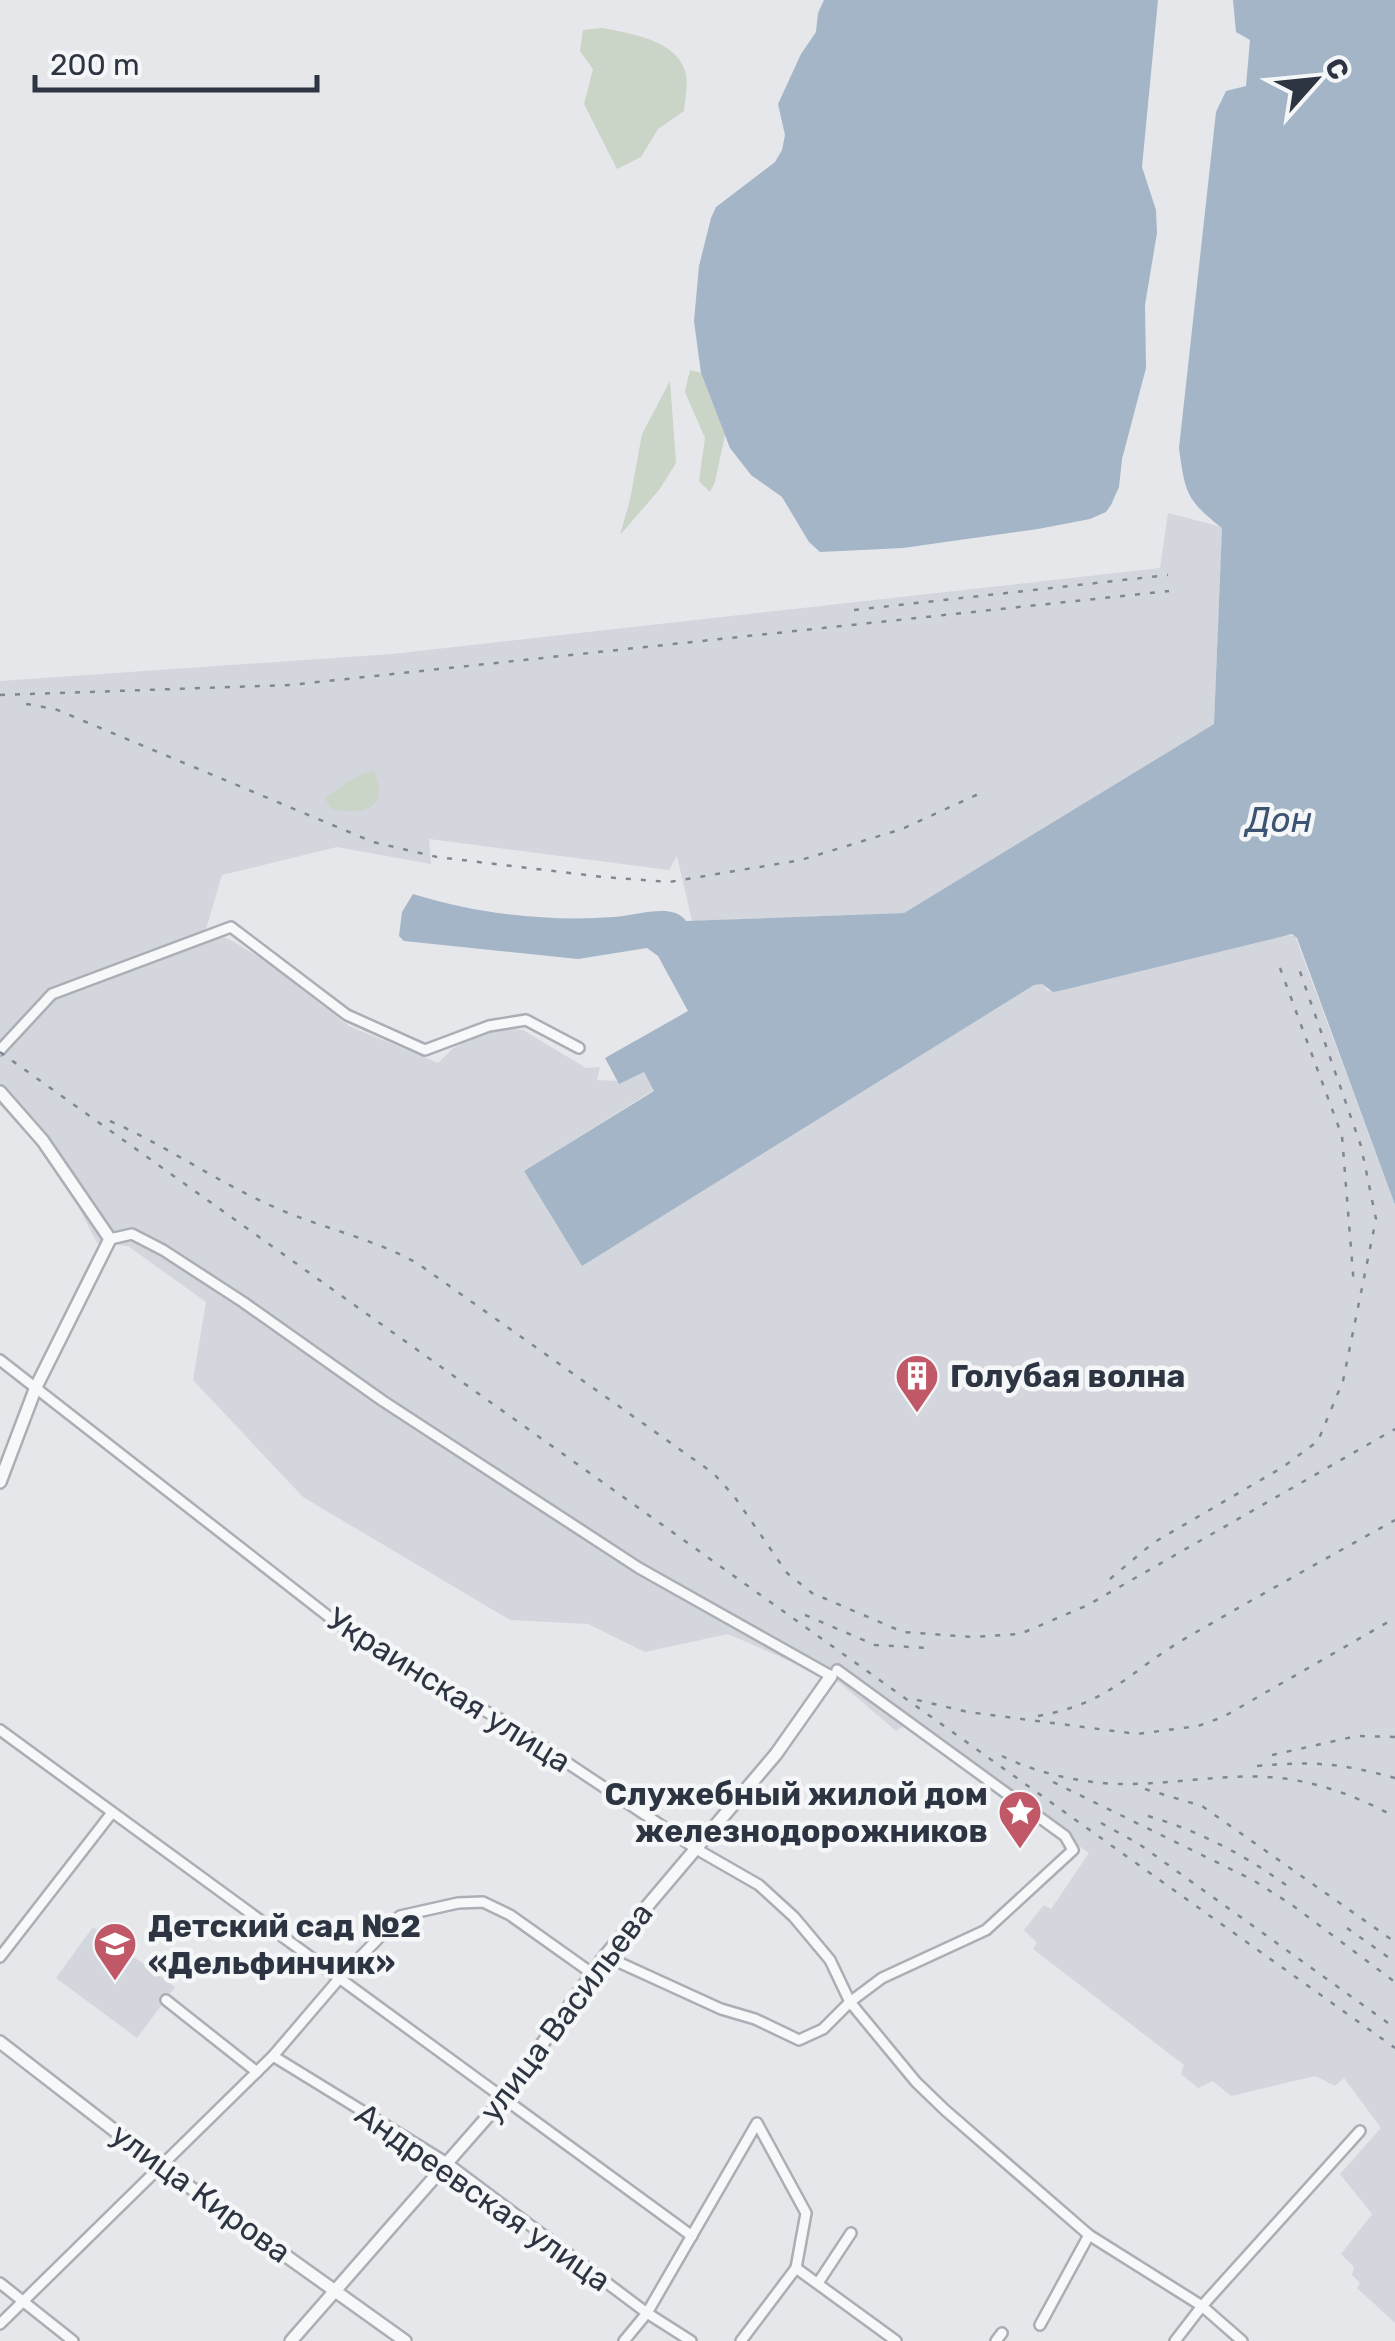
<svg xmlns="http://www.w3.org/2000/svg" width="1395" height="2341" viewBox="0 0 1395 2341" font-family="Rubik,sans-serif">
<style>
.built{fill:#d3d6dc}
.green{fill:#cad4c7}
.water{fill:#a4b5c7}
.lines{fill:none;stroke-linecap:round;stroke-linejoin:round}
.minor-casing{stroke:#aaaeb5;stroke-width:14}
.tertiary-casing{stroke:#aaaeb5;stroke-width:16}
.minor{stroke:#f7f8f9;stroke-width:9}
.tertiary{stroke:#f7f8f9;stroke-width:11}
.rail{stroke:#808793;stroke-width:2.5;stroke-dasharray:5 10;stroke-linecap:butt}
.labels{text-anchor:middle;stroke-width:9;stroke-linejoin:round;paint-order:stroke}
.poi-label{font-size:32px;font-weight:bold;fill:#2e3542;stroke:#f4f6f8;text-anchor:start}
.street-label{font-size:32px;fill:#2e3542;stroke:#f4f6f8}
.water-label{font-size:35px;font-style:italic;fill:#3c5472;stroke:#f4f6f8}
</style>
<rect width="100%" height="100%" fill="#e5e7eb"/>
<g class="built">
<polygon points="1168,513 1222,527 1214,724 904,913 692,921 677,856 669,870 429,839 431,864 337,847 222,875 206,929 233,941 263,960 349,1026 438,1063 453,1048 478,1035 504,1028 523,1030 586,1068 600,1067 597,1080 620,1081 644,1072 654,1090 524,1171 869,1085 1034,985 1042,984 1048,991 1284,935 1295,936 1395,1205 1395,2323 1357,2288 1360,2283 1352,2275 1354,2267 1341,2254 1372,2214 1340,2174 1381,2128 1344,2078 1335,2086 1315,2076 1231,2096 1213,2081 1198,2088 1181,2074 1184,2065 1033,1949 1037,1943 1024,1930 1044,1905 1051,1909 1089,1853 907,1724 896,1731 840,1683 728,1634 645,1652 588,1624 510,1620 303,1497 193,1380 206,1302 128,1246 97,1243 52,1156 0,1105 0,681 392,654 1160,568"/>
<polygon points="93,1927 175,1987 137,2038 56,1978"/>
</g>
<g class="green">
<path d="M 602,28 C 629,33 676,40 685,71 C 689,83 685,99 684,111 L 658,129 L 641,157 L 617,169 L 584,104 L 593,69 L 580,51 L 583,30 Z"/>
<polygon points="690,370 701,373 725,435 715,482 710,492 699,481 705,438 685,392"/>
<polygon points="670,381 676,463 659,490 620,535 630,500 642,434"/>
<path d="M 374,771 C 390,809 363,816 331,809 L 325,798 C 344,787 353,774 374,771 Z"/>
</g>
<g class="water">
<polygon points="824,0 1158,0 1142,167 1156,210 1157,233 1145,305 1146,368 1122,459 1119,487 1111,505 1106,512 1090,519 1038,529 903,548 820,552 809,542 782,497 751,475 730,448 701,373 694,321 699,266 711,218 716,207 775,162 782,150 785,135 778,104 801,54 816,32 818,13"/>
<path d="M 1233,0 L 1395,0 L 1395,1205 L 1297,938 L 1292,934 L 1059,991 L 1053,992 L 1042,984 L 1034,985 L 582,1266 L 524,1171 L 654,1091 L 644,1072 L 619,1084 L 605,1058 L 688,1011 L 658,956 L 647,948 L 578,959 L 404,941 L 399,936 L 402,912 L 413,894 C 478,914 547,922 614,917 C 636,916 673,902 686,921 L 904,913 L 1214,724 L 1222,528 C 1186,500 1185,492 1179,448 L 1216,112 L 1226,91 L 1246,86 L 1250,40 L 1236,32 Z"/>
</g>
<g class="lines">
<defs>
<g id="minor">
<polyline points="0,1050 52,994 231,927 347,1015 425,1050 489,1026 526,1020 579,1048"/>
<polyline points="110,1239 132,1234 163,1250 243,1302 383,1401 639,1568 831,1676"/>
<polyline points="0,1360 360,1641 512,1726 698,1850 759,1885 794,1917 830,1960 850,2002 916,2082 945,2110 1089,2235 1202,2306 1242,2341"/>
<polyline points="0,1730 692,2236"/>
<polyline points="605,1956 721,2009 755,2019 799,2040 823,2029 850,2002 882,1978 986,1930 1073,1850 1065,1836 837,1670"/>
<polyline points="0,1957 111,1814"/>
<polyline points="166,2000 257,2072"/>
<polyline points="273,2056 447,2163 647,2313 691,2341"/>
<polyline points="0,2283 73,2341"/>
<polyline points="818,2283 851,2233"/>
<polyline points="0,2324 273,2056 338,1980 400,1916 458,1903 483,1902 510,1915 593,1974"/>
<polyline points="1040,2325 1089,2235"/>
<polyline points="624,2341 647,2313 757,2123 806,2213 796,2268 896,2341"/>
<polyline points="741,2341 796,2268"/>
<polyline points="996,2341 1002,2333"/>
<polyline points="1175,2341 1202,2306 1360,2131"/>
</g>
<g id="tertiary">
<polyline points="0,1092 43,1141 110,1239 36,1387 0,1482"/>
<polyline points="0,2042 159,2165 405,2341"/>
<polyline points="291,2341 503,2099 605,1956 776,1754 831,1676"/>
</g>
</defs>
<use href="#minor" class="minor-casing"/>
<use href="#tertiary" class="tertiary-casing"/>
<use href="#minor" class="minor"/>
<use href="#tertiary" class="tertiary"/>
<g class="rail">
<polyline points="854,610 1168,575"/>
<polyline points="0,695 290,685 1169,591"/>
<polyline points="26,704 55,709 373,842 437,857 603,877 669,882 801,860 902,829 985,791"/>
<polyline points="1280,968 1342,1136 1354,1286"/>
<polyline points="0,1052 1395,2048"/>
<path d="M 110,1121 C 167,1146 217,1182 274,1207 C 321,1228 372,1238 417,1263 L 713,1473 L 734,1496 L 787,1573 L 812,1593 L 903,1632 L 972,1637 L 1020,1634 L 1088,1605 L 1395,1429"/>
<polyline points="1110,1579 1153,1543 1283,1467 1318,1441 1343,1381 1376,1219 1361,1146 1297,963"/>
<polyline points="805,1615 875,1645 929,1648"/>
<polyline points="917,1700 968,1712 1137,1734 1198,1726 1223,1717 1395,1618"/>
<path d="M 1038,1716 C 1111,1703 1128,1672 1186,1638 C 1255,1598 1325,1559 1395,1520"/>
<polyline points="1272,1755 1357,1736 1395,1737"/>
<path d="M 1002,1756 C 1036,1773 1081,1783 1120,1784 C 1175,1785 1232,1771 1288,1779 C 1326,1785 1361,1798 1395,1817"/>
<path d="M 1257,1766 C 1315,1761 1339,1763 1395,1778"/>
<polyline points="1053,1782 1253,1880 1292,1905 1395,1982"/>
<polyline points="1145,1789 1202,1806 1395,1942"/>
<path d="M 1148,1816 C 1199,1831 1243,1854 1286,1885"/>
<polyline points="1101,1823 1139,1844 1395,2028"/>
<polyline points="1347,1928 1395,1962"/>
</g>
</g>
<defs>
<symbol id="building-pin" viewBox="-11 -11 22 30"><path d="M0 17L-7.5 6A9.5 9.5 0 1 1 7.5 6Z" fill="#c15868" stroke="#f4f6f8"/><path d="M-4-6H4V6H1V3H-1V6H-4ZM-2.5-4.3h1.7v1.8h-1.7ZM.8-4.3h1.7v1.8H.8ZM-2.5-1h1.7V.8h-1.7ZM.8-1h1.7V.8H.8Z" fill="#fff"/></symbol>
<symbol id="sight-pin" viewBox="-11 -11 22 30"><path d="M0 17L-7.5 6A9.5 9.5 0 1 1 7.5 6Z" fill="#c15868" stroke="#f4f6f8"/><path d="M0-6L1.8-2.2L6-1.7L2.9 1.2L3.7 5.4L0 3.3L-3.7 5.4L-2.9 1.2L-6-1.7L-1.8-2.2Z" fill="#fff"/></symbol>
<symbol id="school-pin" viewBox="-11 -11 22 30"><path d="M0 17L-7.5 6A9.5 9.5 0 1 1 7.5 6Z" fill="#c15868" stroke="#f4f6f8"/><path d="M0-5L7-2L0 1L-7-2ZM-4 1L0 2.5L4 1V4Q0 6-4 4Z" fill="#fff"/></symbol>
</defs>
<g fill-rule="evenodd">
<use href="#building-pin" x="892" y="1351" width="50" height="68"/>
<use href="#sight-pin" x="995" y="1787" width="50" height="68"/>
<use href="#school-pin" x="90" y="1919" width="50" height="68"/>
</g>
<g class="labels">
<g class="poi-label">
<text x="950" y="1387">Голубая волна</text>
<text x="988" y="1805" text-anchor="end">Служебный жилой дом<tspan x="988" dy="37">железнодорожников</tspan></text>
<text x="148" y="1937">Детский сад №2<tspan x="148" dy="37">«Дельфинчик»</tspan></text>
</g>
<g class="street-label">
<text transform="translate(449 1690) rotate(32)" y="11">Украинская улица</text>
<text transform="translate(566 2012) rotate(-53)" y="11">улица Васильева</text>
<text transform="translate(201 2193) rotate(36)" y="11">улица Кирова</text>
<text transform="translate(483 2197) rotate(35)" y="11">Андреевская улица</text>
</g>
<g class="water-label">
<text x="1279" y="832">Дон</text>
</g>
</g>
<g transform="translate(1315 80) rotate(63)" stroke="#f4f6f8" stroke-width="8" paint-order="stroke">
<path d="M0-8L18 38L0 25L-18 38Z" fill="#2e3542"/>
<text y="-15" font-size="28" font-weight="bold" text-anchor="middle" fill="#2e3542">С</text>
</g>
<path d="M35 75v15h282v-15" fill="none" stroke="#2e3542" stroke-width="5"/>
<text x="50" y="75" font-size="30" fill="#2e3542" stroke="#f4f6f8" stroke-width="8" paint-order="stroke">200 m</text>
</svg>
